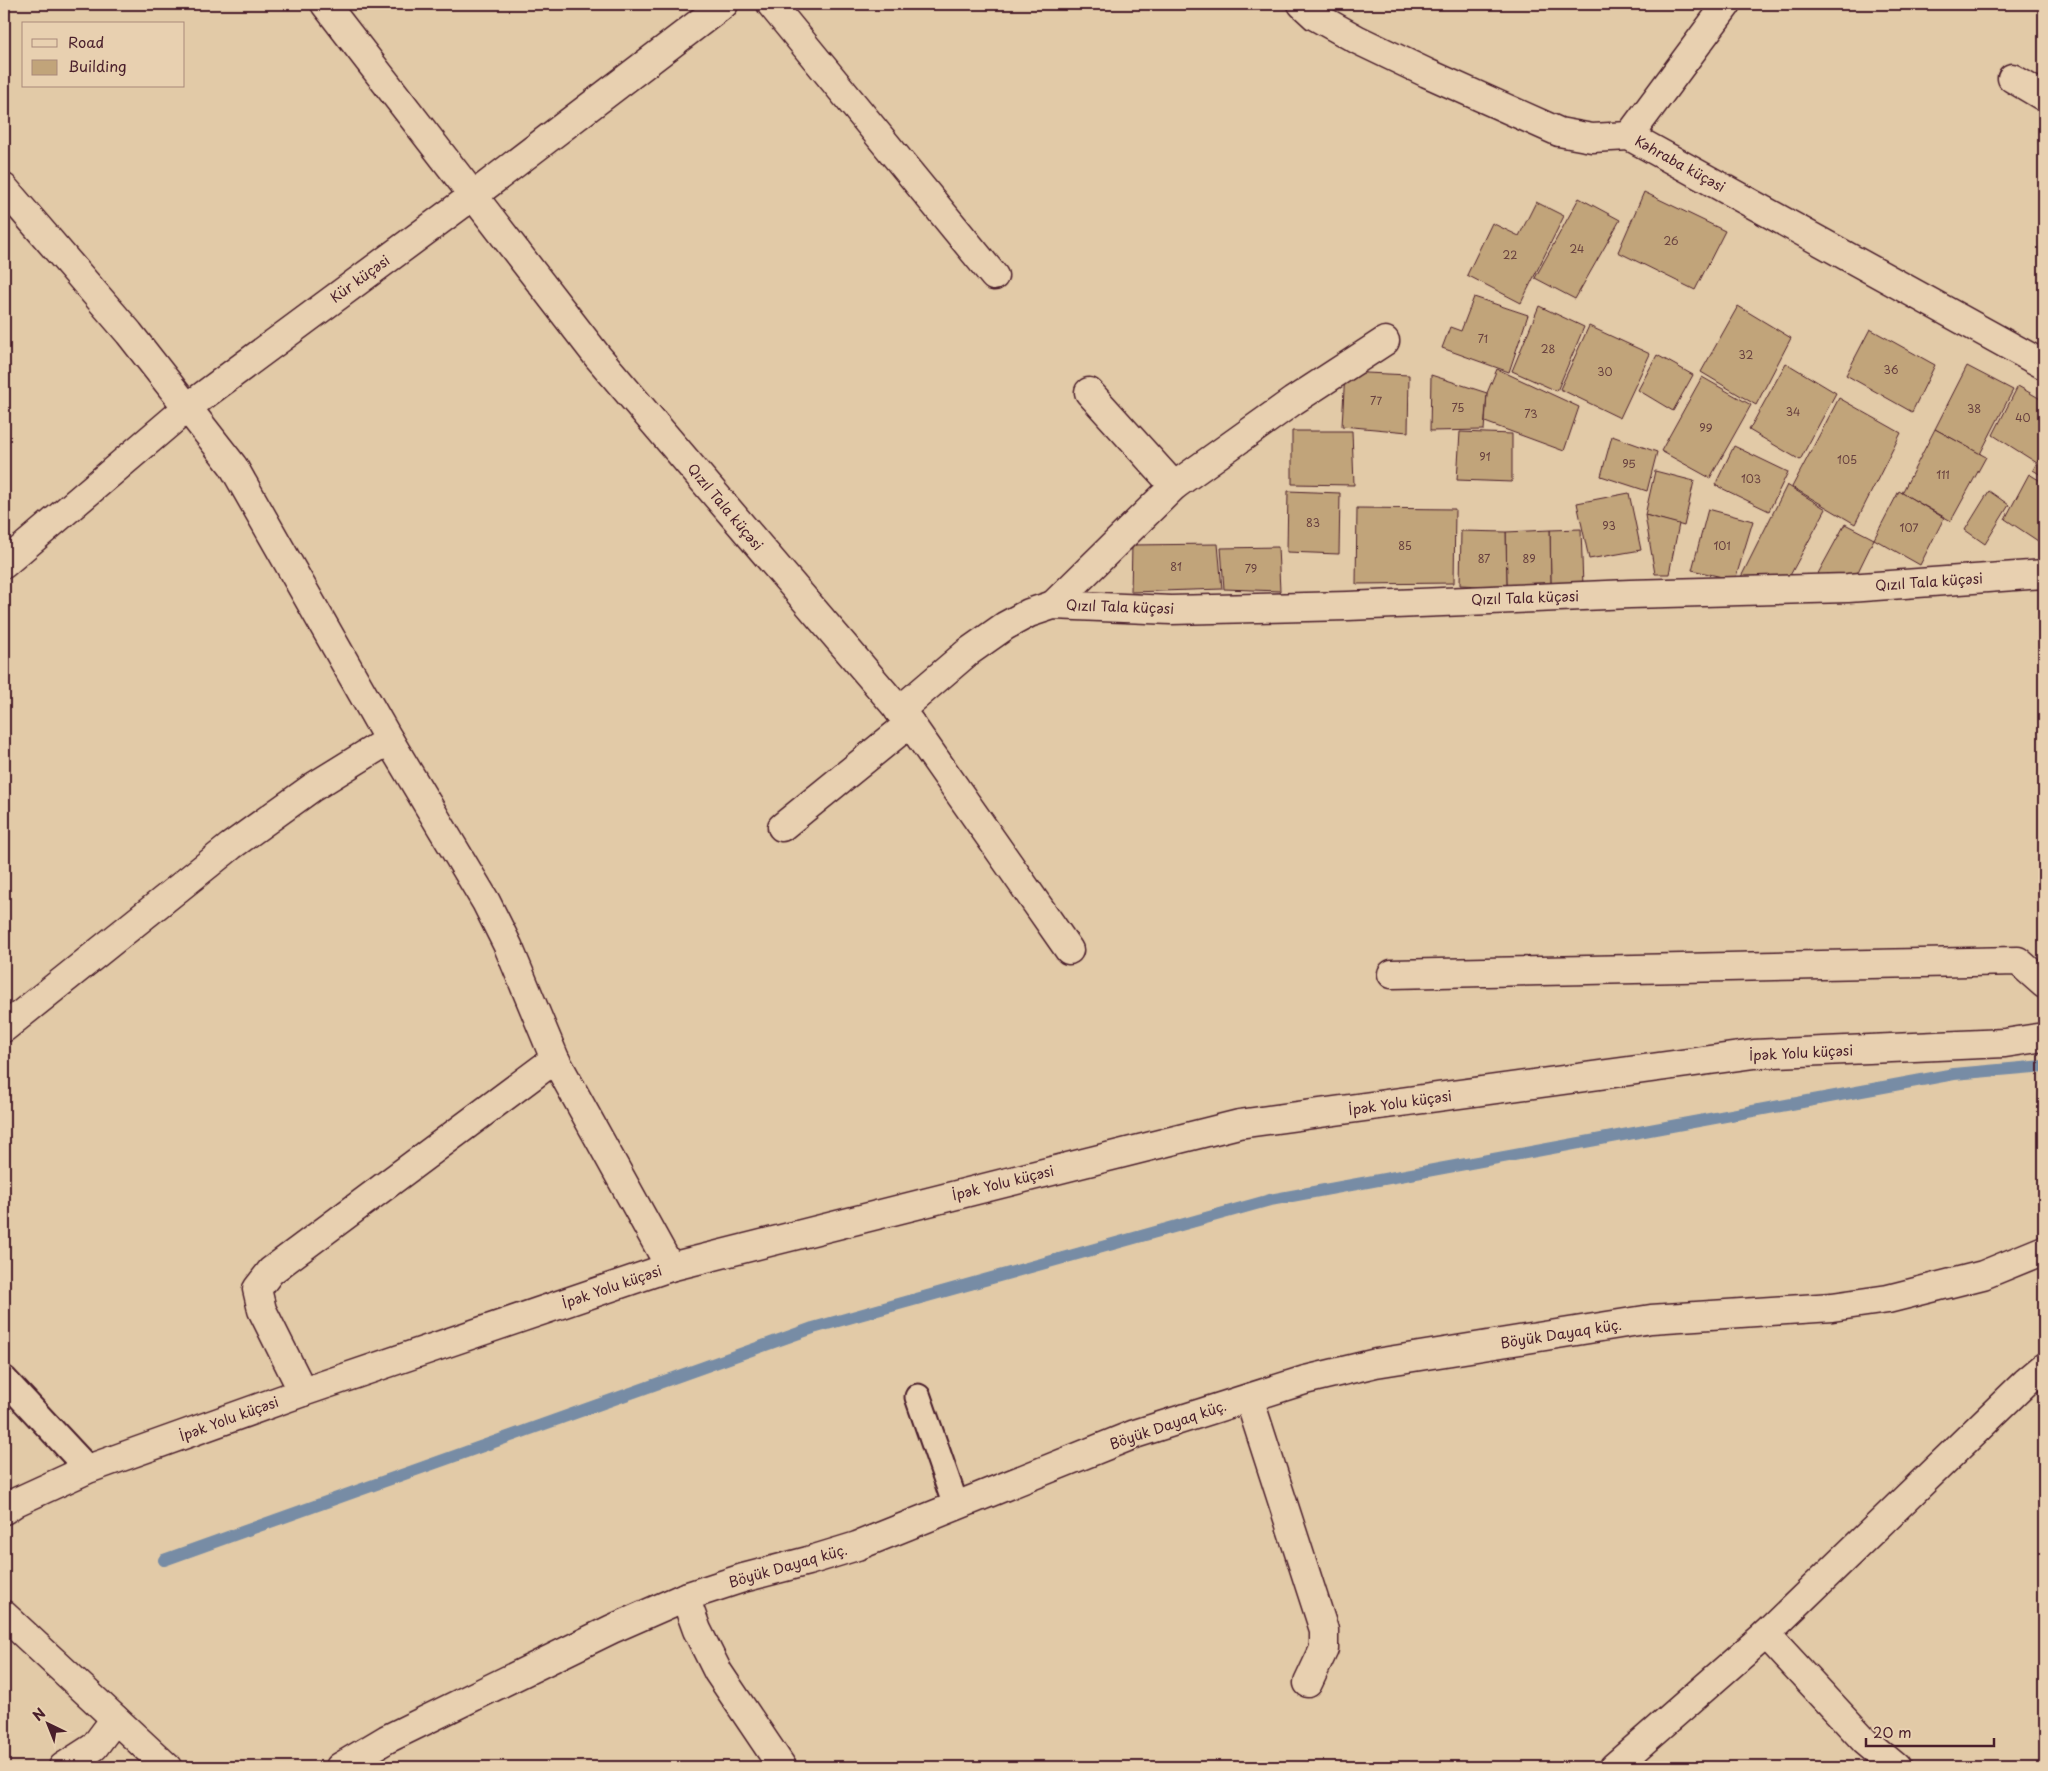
<svg xmlns="http://www.w3.org/2000/svg" width="2048" height="1771" viewBox="0 0 2048 1771" font-family="'Playpen Sans',sans-serif">
<style>
.lines{fill:none;stroke-linecap:round;stroke-linejoin:round}
.stream{stroke:#778ca5;stroke-width:12}
.building{fill:#c1a47a;stroke:#4a1f2b}
.service-casing{stroke:#4a1f2b;stroke-width:29}
.minor-casing{stroke:#4a1f2b;stroke-width:31}
.tertiary-casing{stroke:#4a1f2b;stroke-width:31}
.service{stroke:#e8d0b0;stroke-width:25}
.minor{stroke:#e8d0b0;stroke-width:28}
.tertiary{stroke:#e8d0b0;stroke-width:28}
.labels{text-anchor:middle;stroke-width:4;stroke-linejoin:round;paint-order:stroke}
.number-label{font-size:11px;fill:#68403f}
.street-label{font-size:14px;fill:#4a1f2b;stroke:#e8d0b0}
</style>
<rect width="100%" height="100%" fill="#e2caa7"/>
<filter id="ink" filterUnits="userSpaceOnUse"><feTurbulence type="fractalNoise" baseFrequency=".02" numOctaves="2"/><feDisplacementMap in="SourceGraphic" scale="10" xChannelSelector="R" yChannelSelector="G"/><feConvolveMatrix kernelMatrix="1 2 1 2 8 2 1 2 1" color-interpolation-filters="sRGB"/></filter>
<g filter="url(#ink)">
<g class="lines">
<polyline class="stream" points="164,1560 813,1328 1270,1200 1954,1074 2044,1066"/>
</g>
<g class="building">
<polygon points="1644,192 1725,231 1695,290 1618,252"/>
<polygon points="1579,198 1620,220 1575,299 1535,278"/>
<polygon points="1536,202 1564,216 1521,303 1467,275 1492,223 1519,236"/>
<polygon points="1474,297 1528,315 1509,372 1442,348 1450,327 1461,331"/>
<polygon points="1539,306 1584,327 1557,391 1512,371"/>
<polygon points="1738,306 1791,338 1756,405 1701,372"/>
<polygon points="1589,326 1650,354 1620,418 1560,389"/>
<polygon points="1870,329 1935,365 1912,412 1846,375"/>
<polygon points="1657,355 1693,375 1673,411 1638,390"/>
<polygon points="1786,363 1836,393 1800,460 1749,430"/>
<polygon points="1967,366 2013,390 1980,454 1935,429"/>
<polygon points="1497,369 1579,407 1564,451 1485,422 1487,393"/>
<polygon points="1345,372 1409,375 1408,432 1342,426"/>
<polygon points="1431,375 1487,393 1484,430 1430,431"/>
<polygon points="1702,377 1751,405 1710,478 1661,451"/>
<polygon points="2018,386 2044,401 2044,449 2037,463 1993,435"/>
<polygon points="1839,398 1901,433 1855,524 1792,487"/>
<polygon points="1935,429 1986,457 1951,521 1902,493"/>
<polygon points="1292,431 1352,431 1354,485 1292,484"/>
<polygon points="1460,432 1512,434 1512,482 1457,480"/>
<polygon points="1612,436 1657,452 1647,491 1601,476"/>
<polygon points="1734,446 1788,472 1769,511 1715,485"/>
<polygon points="2044,449 2044,477 2033,470"/>
<polygon points="1655,471 1694,481 1684,526 1645,515"/>
<polygon points="2029,474 2044,483 2044,545 2005,519"/>
<polygon points="1787,485 1826,509 1787,581 1740,579"/>
<polygon points="1288,491 1340,493 1339,554 1287,552"/>
<polygon points="1899,491 1944,518 1920,565 1874,539"/>
<polygon points="1989,491 2009,505 1985,544 1965,530"/>
<polygon points="1629,493 1641,550 1589,559 1577,503"/>
<polygon points="1357,508 1455,509 1454,583 1356,584"/>
<polygon points="1708,509 1753,521 1735,580 1692,570"/>
<polygon points="1645,515 1679,524 1669,574 1655,574"/>
<polygon points="1845,524 1874,539 1854,580 1815,579"/>
<polygon points="1581,529 1583,587 1551,587 1550,530"/>
<polygon points="1550,530 1551,587 1507,587 1506,532"/>
<polygon points="1461,531 1506,532 1507,587 1460,585"/>
<polygon points="1218,544 1222,589 1131,592 1132,545"/>
<polygon points="1278,547 1280,591 1224,589 1221,548"/>
</g>
<g class="lines">
<defs>
<g id="service">
<polyline points="4,1379 88,1469"/>
<polyline points="918,1397 956,1506"/>
</g>
<g id="minor">
<polyline points="325,4 598,357 910,723 1069,950"/>
<polyline points="771,4 994,276"/>
<polyline points="1302,4 1315,16 1358,40 1427,73 1559,132 1592,138 1629,136 2044,365"/>
<polyline points="2012,78 2044,97"/>
<polyline points="1629,136 1727,4"/>
<polyline points="4,188 129,333 233,466 389,740 486,902 508,946 555,1059 670,1267"/>
<polyline points="1089,392 1174,486"/>
<polyline points="4,564 188,407 474,195 724,4"/>
<polyline points="1053,605 1174,486 1293,401 1385,341"/>
<polyline points="899,711 968,652 1005,626 1029,613 1053,605 1171,610 1348,606 1630,594 1848,588 2044,574"/>
<polyline points="782,827 910,723"/>
<polyline points="1392,974 2018,961 2044,984"/>
<polyline points="4,1028 231,846 313,787 389,740"/>
<polyline points="303,1392 262,1310 257,1289 271,1271 555,1059"/>
<polyline points="1249,1398 1324,1630 1324,1649 1308,1683"/>
<polyline points="4,1510 16,1502 88,1469 303,1392 670,1267 1239,1124 1754,1054 2005,1043 2044,1037"/>
<polyline points="685,1597 697,1630 718,1672 782,1767"/>
<polyline points="1766,1634 1865,1741 1896,1767"/>
<polyline points="63,1767 94,1747 115,1719"/>
<polyline points="340,1767 387,1739 612,1629 685,1597 743,1578 808,1561 857,1546 1135,1434 1305,1380 1376,1363 1651,1319 1832,1307 1888,1299 1983,1275 2044,1250"/>
<polyline points="1614,1767 1766,1634 2026,1382 2044,1367"/>
</g>
<polyline id="tertiary" points="4,1615 167,1767"/>
</defs>
<use href="#service" class="service-casing"/>
<use href="#minor" class="minor-casing"/>
<use href="#tertiary" class="tertiary-casing"/>
<use href="#service" class="service"/>
<use href="#minor" class="minor"/>
<use href="#tertiary" class="tertiary"/>
</g>
</g>
<g class="labels">
<g class="number-label">
<text x="1671" y="245">26</text>
<text x="1577" y="253">24</text>
<text x="1510" y="259">22</text>
<text x="1483" y="343">71</text>
<text x="1548" y="353">28</text>
<text x="1746" y="359">32</text>
<text x="1891" y="374">36</text>
<text x="1605" y="376">30</text>
<text x="1376" y="405">77</text>
<text x="1458" y="412">75</text>
<text x="1974" y="413">38</text>
<text x="1793" y="416">34</text>
<text x="1531" y="418">73</text>
<text x="2023" y="422">40</text>
<text x="1706" y="432">99</text>
<text x="1485" y="461">91</text>
<text x="1847" y="464">105</text>
<text x="1629" y="468">95</text>
<text x="1943" y="479">111</text>
<text x="1751" y="483">103</text>
<text x="1313" y="527">83</text>
<text x="1609" y="530">93</text>
<text x="1909" y="532">107</text>
<text x="1405" y="550">85</text>
<text x="1722" y="550">101</text>
<text x="1484" y="563">87</text>
<text x="1529" y="563">89</text>
<text x="1176" y="571">81</text>
<text x="1251" y="573">79</text>
</g>
<g class="street-label">
<text transform="translate(1680 164) rotate(29)" y="5">Kəhraba küçəsi</text>
<text transform="translate(360 279) rotate(-36)" y="5">Kür küçəsi</text>
<text transform="translate(725 507) rotate(50)" y="5">Qızıl Tala küçəsi</text>
<text transform="translate(1929 582) rotate(-4)" y="5">Qızıl Tala küçəsi</text>
<text transform="translate(1525 598) rotate(-2)" y="5">Qızıl Tala küçəsi</text>
<text transform="translate(1120 607) rotate(2)" y="5">Qızıl Tala küçəsi</text>
<text transform="translate(1801 1053) rotate(-3)" y="5">İpək Yolu küçəsi</text>
<text transform="translate(1400 1103) rotate(-8)" y="5">İpək Yolu küçəsi</text>
<text transform="translate(1003 1183) rotate(-14)" y="5">İpək Yolu küçəsi</text>
<text transform="translate(612 1287) rotate(-19)" y="5">İpək Yolu küçəsi</text>
<text transform="translate(1561 1334) rotate(-9)" y="5">Böyük Dayaq küç.</text>
<text transform="translate(229 1419) rotate(-20)" y="5">İpək Yolu küçəsi</text>
<text transform="translate(1168 1425) rotate(-19)" y="5">Böyük Dayaq küç.</text>
<text transform="translate(788 1566) rotate(-16)" y="5">Böyük Dayaq küç.</text>
</g>
</g>
<rect width="2048" height="1771" fill="none" stroke="#e8d0b0" stroke-width="20"/>
<rect x="10" y="10" width="2028" height="1751" fill="none" stroke="#4a1f2b" stroke-width="2" filter="url(#ink)"/>
<rect x="22" y="22" width="162" height="65" fill="#e8d0b0" stroke="#a9897b"/>
<rect x="32" y="39" width="25" height="8" fill="#e8d0b0" stroke="#a9897b"/>
<text x="68" y="48" font-size="15" fill="#4a1f2b">Road</text>
<rect x="32" y="60" width="25" height="15" fill="#c1a47a" stroke="#a9897b"/>
<text x="68" y="72" font-size="15" fill="#4a1f2b">Building</text>
<g transform="translate(48 1724) rotate(317)" stroke="#e8d0b0" stroke-width="4" paint-order="stroke">
<path d="M0-4L9 19L0 12L-9 19Z" fill="#4a1f2b"/>
<text y="-8" font-size="14" font-weight="bold" text-anchor="middle" fill="#4a1f2b">N</text>
</g>
<path d="M1866 1738v8h128v-8" fill="none" stroke="#4a1f2b" stroke-width="2.5"/>
<text x="1873" y="1738" font-size="15" fill="#4a1f2b" stroke="#e8d0b0" stroke-width="4" paint-order="stroke">20 m</text>
</svg>
